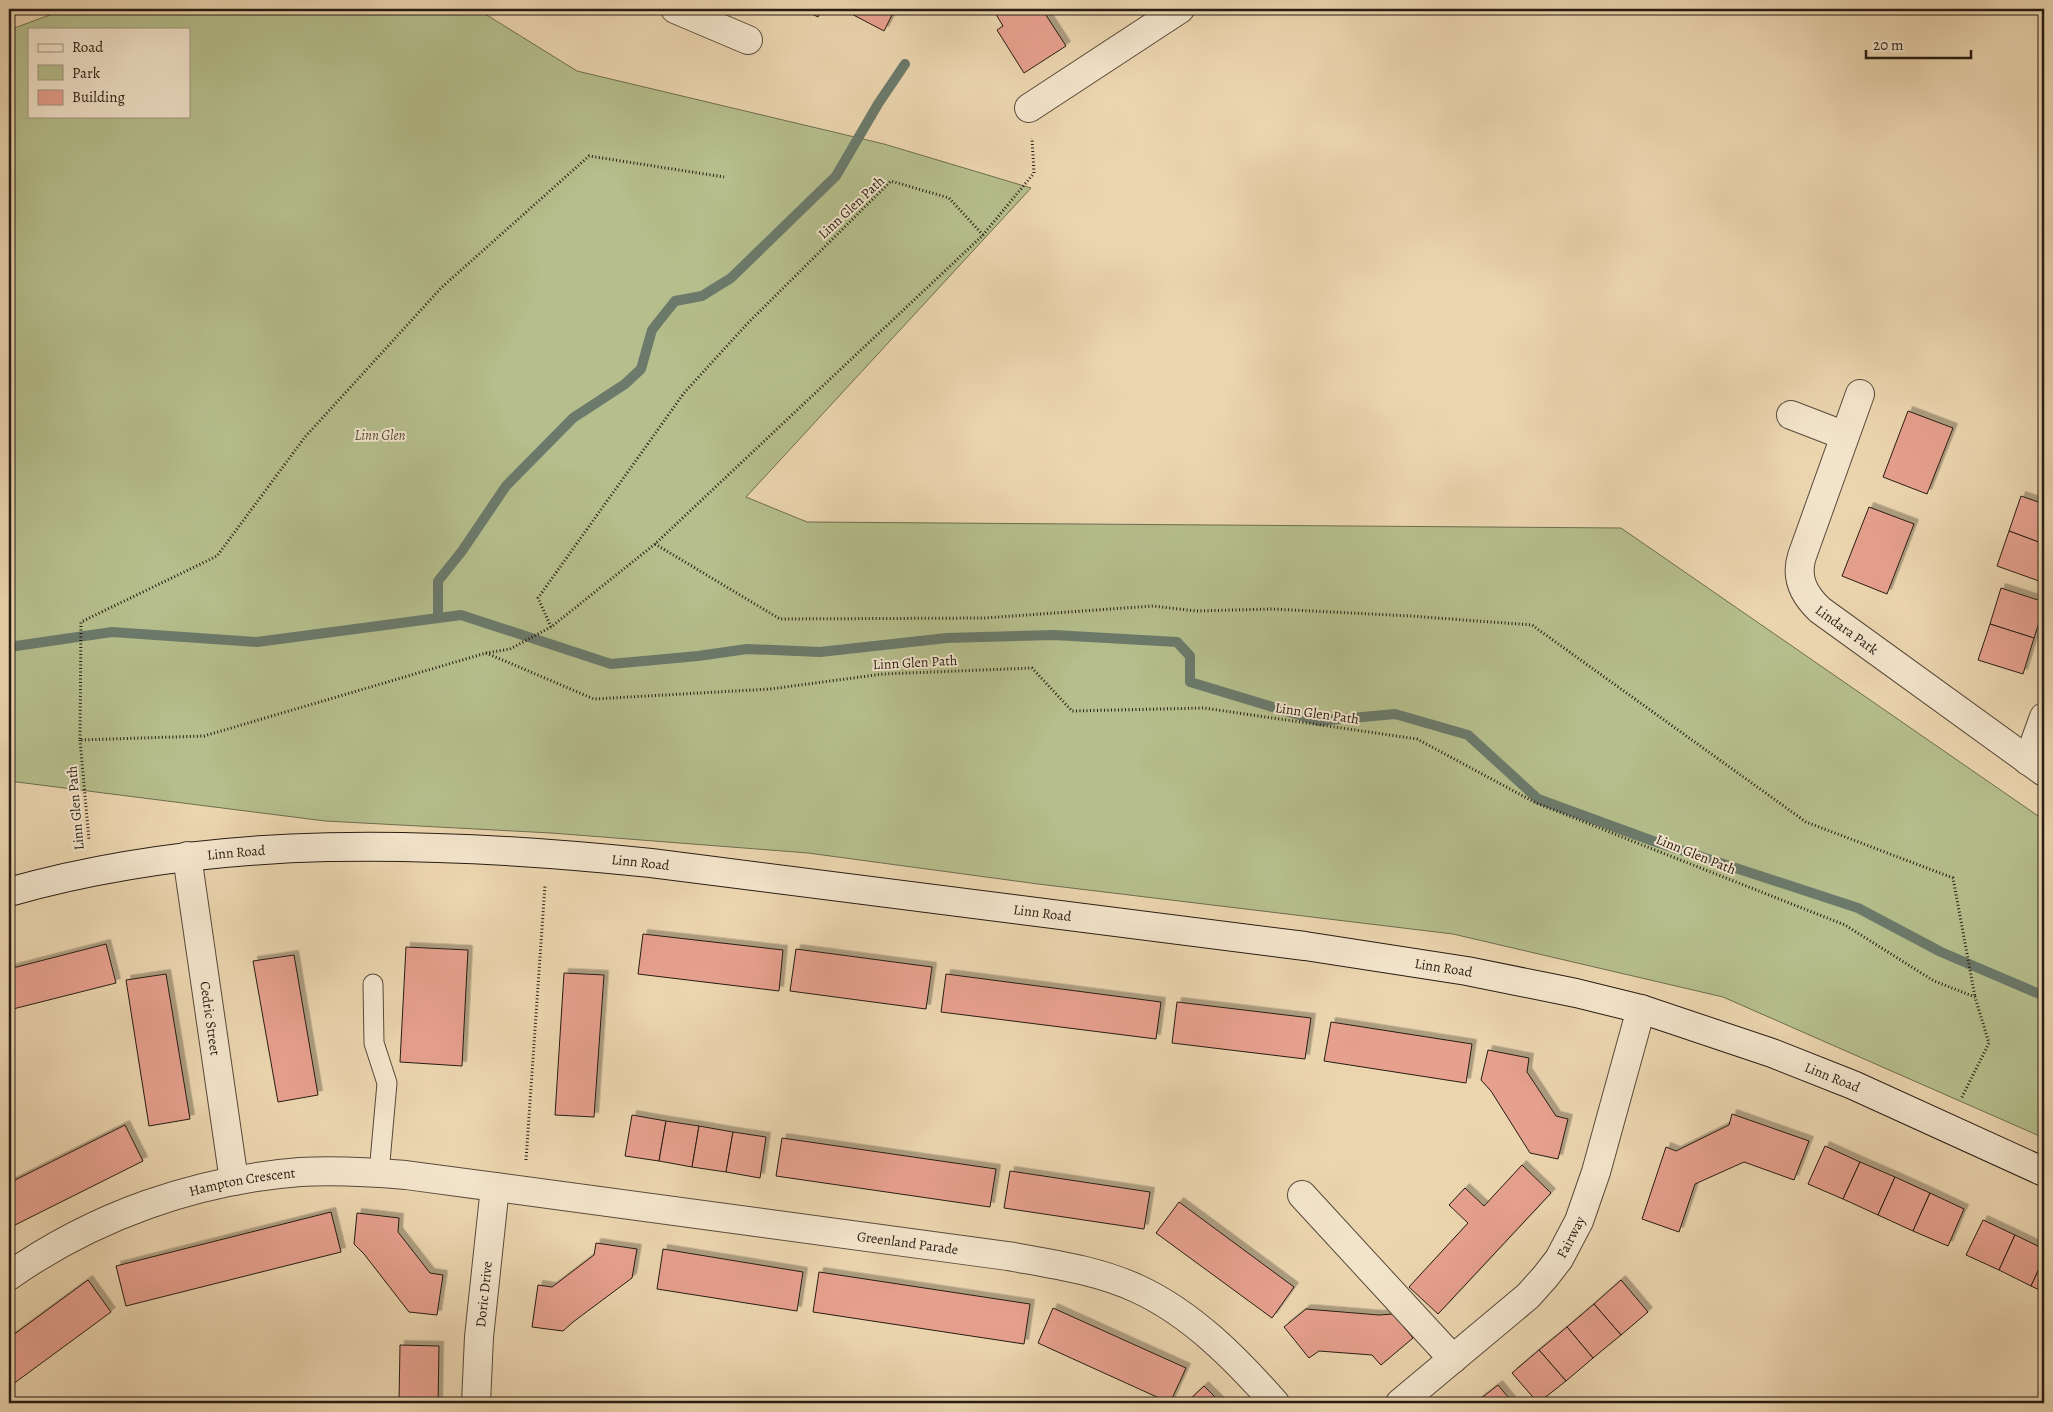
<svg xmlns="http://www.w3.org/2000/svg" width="2053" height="1412" viewBox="0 0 2053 1412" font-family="Alegreya,serif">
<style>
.green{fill:#b5be8c;stroke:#6e6d4f;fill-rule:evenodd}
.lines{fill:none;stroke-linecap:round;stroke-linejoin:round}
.stream{stroke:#6b7a6b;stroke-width:10}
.building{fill:#e6a08e;stroke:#271c12;filter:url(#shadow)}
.lane-casing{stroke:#584a39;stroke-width:21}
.street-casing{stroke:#584a39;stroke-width:30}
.secondary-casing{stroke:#271c12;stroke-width:30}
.path{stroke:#271c12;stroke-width:3;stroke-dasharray:1 2.5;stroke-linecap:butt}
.lane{stroke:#f2e4cb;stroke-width:19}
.street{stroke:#f2e4cb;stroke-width:28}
.secondary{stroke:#f2e4cb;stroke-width:28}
.labels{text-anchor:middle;stroke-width:4;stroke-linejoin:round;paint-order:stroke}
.street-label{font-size:14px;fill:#271c12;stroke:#f2e4cb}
.park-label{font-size:14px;font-style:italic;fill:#524d37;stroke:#f2e4cb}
</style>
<defs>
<filter id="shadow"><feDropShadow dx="4.5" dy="-4.5" stdDeviation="0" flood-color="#0004"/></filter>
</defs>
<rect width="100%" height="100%" fill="#ebd5af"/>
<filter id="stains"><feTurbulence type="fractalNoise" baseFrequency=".004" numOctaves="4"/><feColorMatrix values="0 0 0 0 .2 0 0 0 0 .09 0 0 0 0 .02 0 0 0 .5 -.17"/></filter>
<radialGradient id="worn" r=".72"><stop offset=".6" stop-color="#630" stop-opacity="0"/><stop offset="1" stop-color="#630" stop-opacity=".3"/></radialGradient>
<path class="green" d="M 66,9 L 477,9 L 577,71 L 884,144 L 1031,188 L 746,497 L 807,522 L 1621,528 L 2044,820 L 2044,1138 L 1723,997 L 1453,934 L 1038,884 L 808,853 L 551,833 L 325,821 L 9,781 L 9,30 ZM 29,29 L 189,29 L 189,116 L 29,116 Z"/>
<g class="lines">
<g class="stream">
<polyline points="438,618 438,581 462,551 506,486 573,418 625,384 641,369 652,330 675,301 702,296 731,278 836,176 878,104 905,64"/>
<polyline points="9,647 112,632 257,642 461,615 611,664 698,656 747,649 820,652 947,638 1054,635 1177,642 1190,656 1190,682 1319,721 1395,714 1468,735 1538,799 1653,841 1858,908 1941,952 2044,996"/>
</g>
</g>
<g class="building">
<polygon points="802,9 822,9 818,17"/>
<polygon points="842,9 895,9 884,31"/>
<polygon points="997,9 1020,9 1023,13 1030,9 1042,9 1066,46 1024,73 997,30 1003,26 994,11"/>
<polygon points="1908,411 1953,428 1927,494 1883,477"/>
<polygon points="2021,496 2044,504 2044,544 2009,531"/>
<polygon points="1869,507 1914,524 1887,594 1842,576"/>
<polygon points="2009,531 2044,544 2044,567 2039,581 1997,566"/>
<polygon points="2001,588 2044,602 2044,607 2034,638 1990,624"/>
<polygon points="1990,624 2034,638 2023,674 1978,660"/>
<polygon points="643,934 783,950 779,991 638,974"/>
<polygon points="106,944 116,983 9,1010 9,969"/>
<polygon points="406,947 468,950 462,1066 400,1062"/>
<polygon points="796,949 932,967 926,1009 790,991"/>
<polygon points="294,955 318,1095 278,1102 253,961"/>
<polygon points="564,973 604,975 594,1117 555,1115"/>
<polygon points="166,974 190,1119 149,1126 126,980"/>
<polygon points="946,974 1161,1002 1156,1039 941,1012"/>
<polygon points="1177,1002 1311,1018 1305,1059 1172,1043"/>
<polygon points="1331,1022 1472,1044 1466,1083 1324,1061"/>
<polygon points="1488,1050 1529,1058 1527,1072 1556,1116 1568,1119 1558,1159 1530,1153 1491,1091 1481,1080"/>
<polygon points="1732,1114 1809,1141 1794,1180 1744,1162 1695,1184 1679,1232 1642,1219 1666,1147 1676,1151 1729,1125"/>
<polygon points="632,1115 666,1121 659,1161 625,1156"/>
<polygon points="666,1121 699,1126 692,1167 659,1161"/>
<polygon points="125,1125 143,1161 9,1228 9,1183"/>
<polygon points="699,1126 733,1132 726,1172 692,1167"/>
<polygon points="733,1132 766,1137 760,1178 726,1172"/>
<polygon points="782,1138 996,1169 990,1207 776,1176"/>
<polygon points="1825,1146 1860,1162 1843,1199 1808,1184"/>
<polygon points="1860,1162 1895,1177 1878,1215 1843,1199"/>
<polygon points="1522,1165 1551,1193 1438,1314 1409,1287 1468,1223 1449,1205 1465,1188 1484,1206"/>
<polygon points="1010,1171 1150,1192 1144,1229 1004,1208"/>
<polygon points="1895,1177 1930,1193 1913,1231 1878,1215"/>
<polygon points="1930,1193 1964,1209 1948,1246 1913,1231"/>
<polygon points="1179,1202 1294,1287 1272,1318 1156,1233"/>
<polygon points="331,1212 341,1252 126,1306 116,1266"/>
<polygon points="357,1213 399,1218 398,1232 430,1273 443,1275 437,1315 409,1312 364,1254 354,1244"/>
<polygon points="1983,1220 2015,1235 1999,1270 1966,1255"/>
<polygon points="2015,1235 2044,1249 2044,1258 2031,1286 1999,1270"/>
<polygon points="596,1243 637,1249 632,1278 573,1322 563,1331 532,1327 538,1285 552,1287 594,1255"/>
<polygon points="663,1249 803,1272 797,1311 657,1289"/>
<polygon points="2044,1258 2044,1292 2031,1286"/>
<polygon points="819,1272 1030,1304 1024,1344 813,1312"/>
<polygon points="88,1280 111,1312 9,1387 9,1338"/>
<polygon points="1621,1280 1648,1312 1621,1335 1594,1304"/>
<polygon points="1594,1304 1621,1335 1593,1358 1567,1327"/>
<polygon points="1053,1308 1186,1368 1170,1403 1038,1343"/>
<polygon points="1306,1309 1379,1315 1393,1314 1413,1338 1381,1365 1372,1355 1319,1351 1309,1358 1284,1327"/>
<polygon points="1567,1327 1593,1358 1566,1381 1539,1350"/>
<polygon points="400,1345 439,1346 438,1403 399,1403"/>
<polygon points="1539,1350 1566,1381 1538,1403 1512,1373"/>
<polygon points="1498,1385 1513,1403 1475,1403"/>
<polygon points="1204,1386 1221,1403 1186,1403"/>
</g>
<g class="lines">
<defs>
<polyline id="lane" points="373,984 374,1043 387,1083 379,1173"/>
<g id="street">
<polyline points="675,9 748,40"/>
<polyline points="1029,108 1180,9"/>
<path id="s1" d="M 1860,394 L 1802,556 C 1795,578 1804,595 1820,610 L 2044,772"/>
<polyline points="1791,415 1843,435"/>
<polyline points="2028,761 2044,717"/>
<path id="s2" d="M 187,856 L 234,1181"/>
<polyline points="1302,1195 1453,1359"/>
<path id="s3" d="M 9,1276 C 94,1216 196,1180 300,1172 C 335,1170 371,1172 406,1175 L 1008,1256 C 1052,1264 1097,1270 1138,1289 C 1192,1314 1236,1359 1275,1403"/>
<path id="s4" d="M 476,1403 L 479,1337 L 495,1187"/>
<path id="s5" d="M 1400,1403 L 1528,1296 L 1545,1277 L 1559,1259 L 1579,1221 L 1596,1172 L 1641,1009"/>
</g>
<g id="secondary">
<path id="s6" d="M 9,892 C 217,833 438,841 651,863 L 1305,946 L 1467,971 L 1576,993 L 1641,1009 L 1772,1053 L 1853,1085 L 2044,1172"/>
</g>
</defs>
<use href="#lane" class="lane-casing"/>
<use href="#street" class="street-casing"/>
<use href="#secondary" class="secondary-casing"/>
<g class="path">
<polyline points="983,235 949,198 891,181 747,324 684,393 538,598 551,627 655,544 983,235 1034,173 1032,138"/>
<polyline points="655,544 780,619 985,618 1153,606 1196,611 1272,609 1410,616 1532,625 1806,822 1953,878 1975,997"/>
<polyline points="551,627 510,649 486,653 204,736 80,740 81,622 217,556 305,437 441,288 589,156 724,177"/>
<polyline points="486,653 594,699 770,689 883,674 1032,668 1072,711 1204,708 1417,739 1536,803 1845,925 1934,981 1975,997 1989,1043 1961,1099"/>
<polyline points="80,740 89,840"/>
<polyline points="526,1160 545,885"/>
</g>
<use href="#lane" class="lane"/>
<use href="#street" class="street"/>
<use href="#secondary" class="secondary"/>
</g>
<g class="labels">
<g class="street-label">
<text transform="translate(851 207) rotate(-43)" y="5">Linn Glen Path</text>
<text dy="5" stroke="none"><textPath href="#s1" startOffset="266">Lindara Park</textPath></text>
<text transform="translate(915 662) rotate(-3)" y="5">Linn Glen Path</text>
<text transform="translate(1317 713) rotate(8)" y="5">Linn Glen Path</text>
<text transform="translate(75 808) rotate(-95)" y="5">Linn Glen Path</text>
<text dy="5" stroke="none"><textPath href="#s6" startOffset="231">Linn Road</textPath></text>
<text transform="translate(1696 854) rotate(22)" y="5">Linn Glen Path</text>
<text dy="5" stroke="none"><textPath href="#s6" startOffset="636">Linn Road</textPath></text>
<text dy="5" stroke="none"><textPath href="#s6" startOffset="1041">Linn Road</textPath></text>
<text dy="5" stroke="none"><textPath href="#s6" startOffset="1446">Linn Road</textPath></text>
<text dy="5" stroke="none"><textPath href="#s2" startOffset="164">Cedric Street</textPath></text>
<text dy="5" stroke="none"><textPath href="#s6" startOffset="1851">Linn Road</textPath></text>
<text dy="5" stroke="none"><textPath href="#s3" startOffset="254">Hampton Crescent</textPath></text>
<text dy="5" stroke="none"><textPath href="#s5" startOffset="240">Fairway</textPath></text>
<text dy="5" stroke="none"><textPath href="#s3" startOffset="925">Greenland Parade</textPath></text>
<text dy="5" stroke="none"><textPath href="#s4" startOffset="109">Doric Drive</textPath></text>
</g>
<g class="park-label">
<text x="380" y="440">Linn Glen</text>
</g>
</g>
<rect width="2053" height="1412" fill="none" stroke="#ebd5af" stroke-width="30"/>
<rect x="10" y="10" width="2033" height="1392" fill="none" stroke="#271c12" stroke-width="2.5"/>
<rect x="15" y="15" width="2023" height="1382" fill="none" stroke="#271c12"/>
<rect x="28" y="28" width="162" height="90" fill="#f2e4cb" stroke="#a19481"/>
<rect x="38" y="44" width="25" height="8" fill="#f2e4cb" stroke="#a19481"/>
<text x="72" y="52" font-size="15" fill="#271c12">Road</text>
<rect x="38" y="65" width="25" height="15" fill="#b5be8c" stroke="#a19481"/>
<text x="72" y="78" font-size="15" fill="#271c12">Park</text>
<rect x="38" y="90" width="25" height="15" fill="#e6a08e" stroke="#a19481"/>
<text x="72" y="102" font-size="15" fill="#271c12">Building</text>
<path d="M1866 50v8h105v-8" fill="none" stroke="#271c12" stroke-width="2.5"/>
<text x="1873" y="50" font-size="15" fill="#271c12" stroke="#f2e4cb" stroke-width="4" paint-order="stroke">20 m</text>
<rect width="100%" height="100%" filter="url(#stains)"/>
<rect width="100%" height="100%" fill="url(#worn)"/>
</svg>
